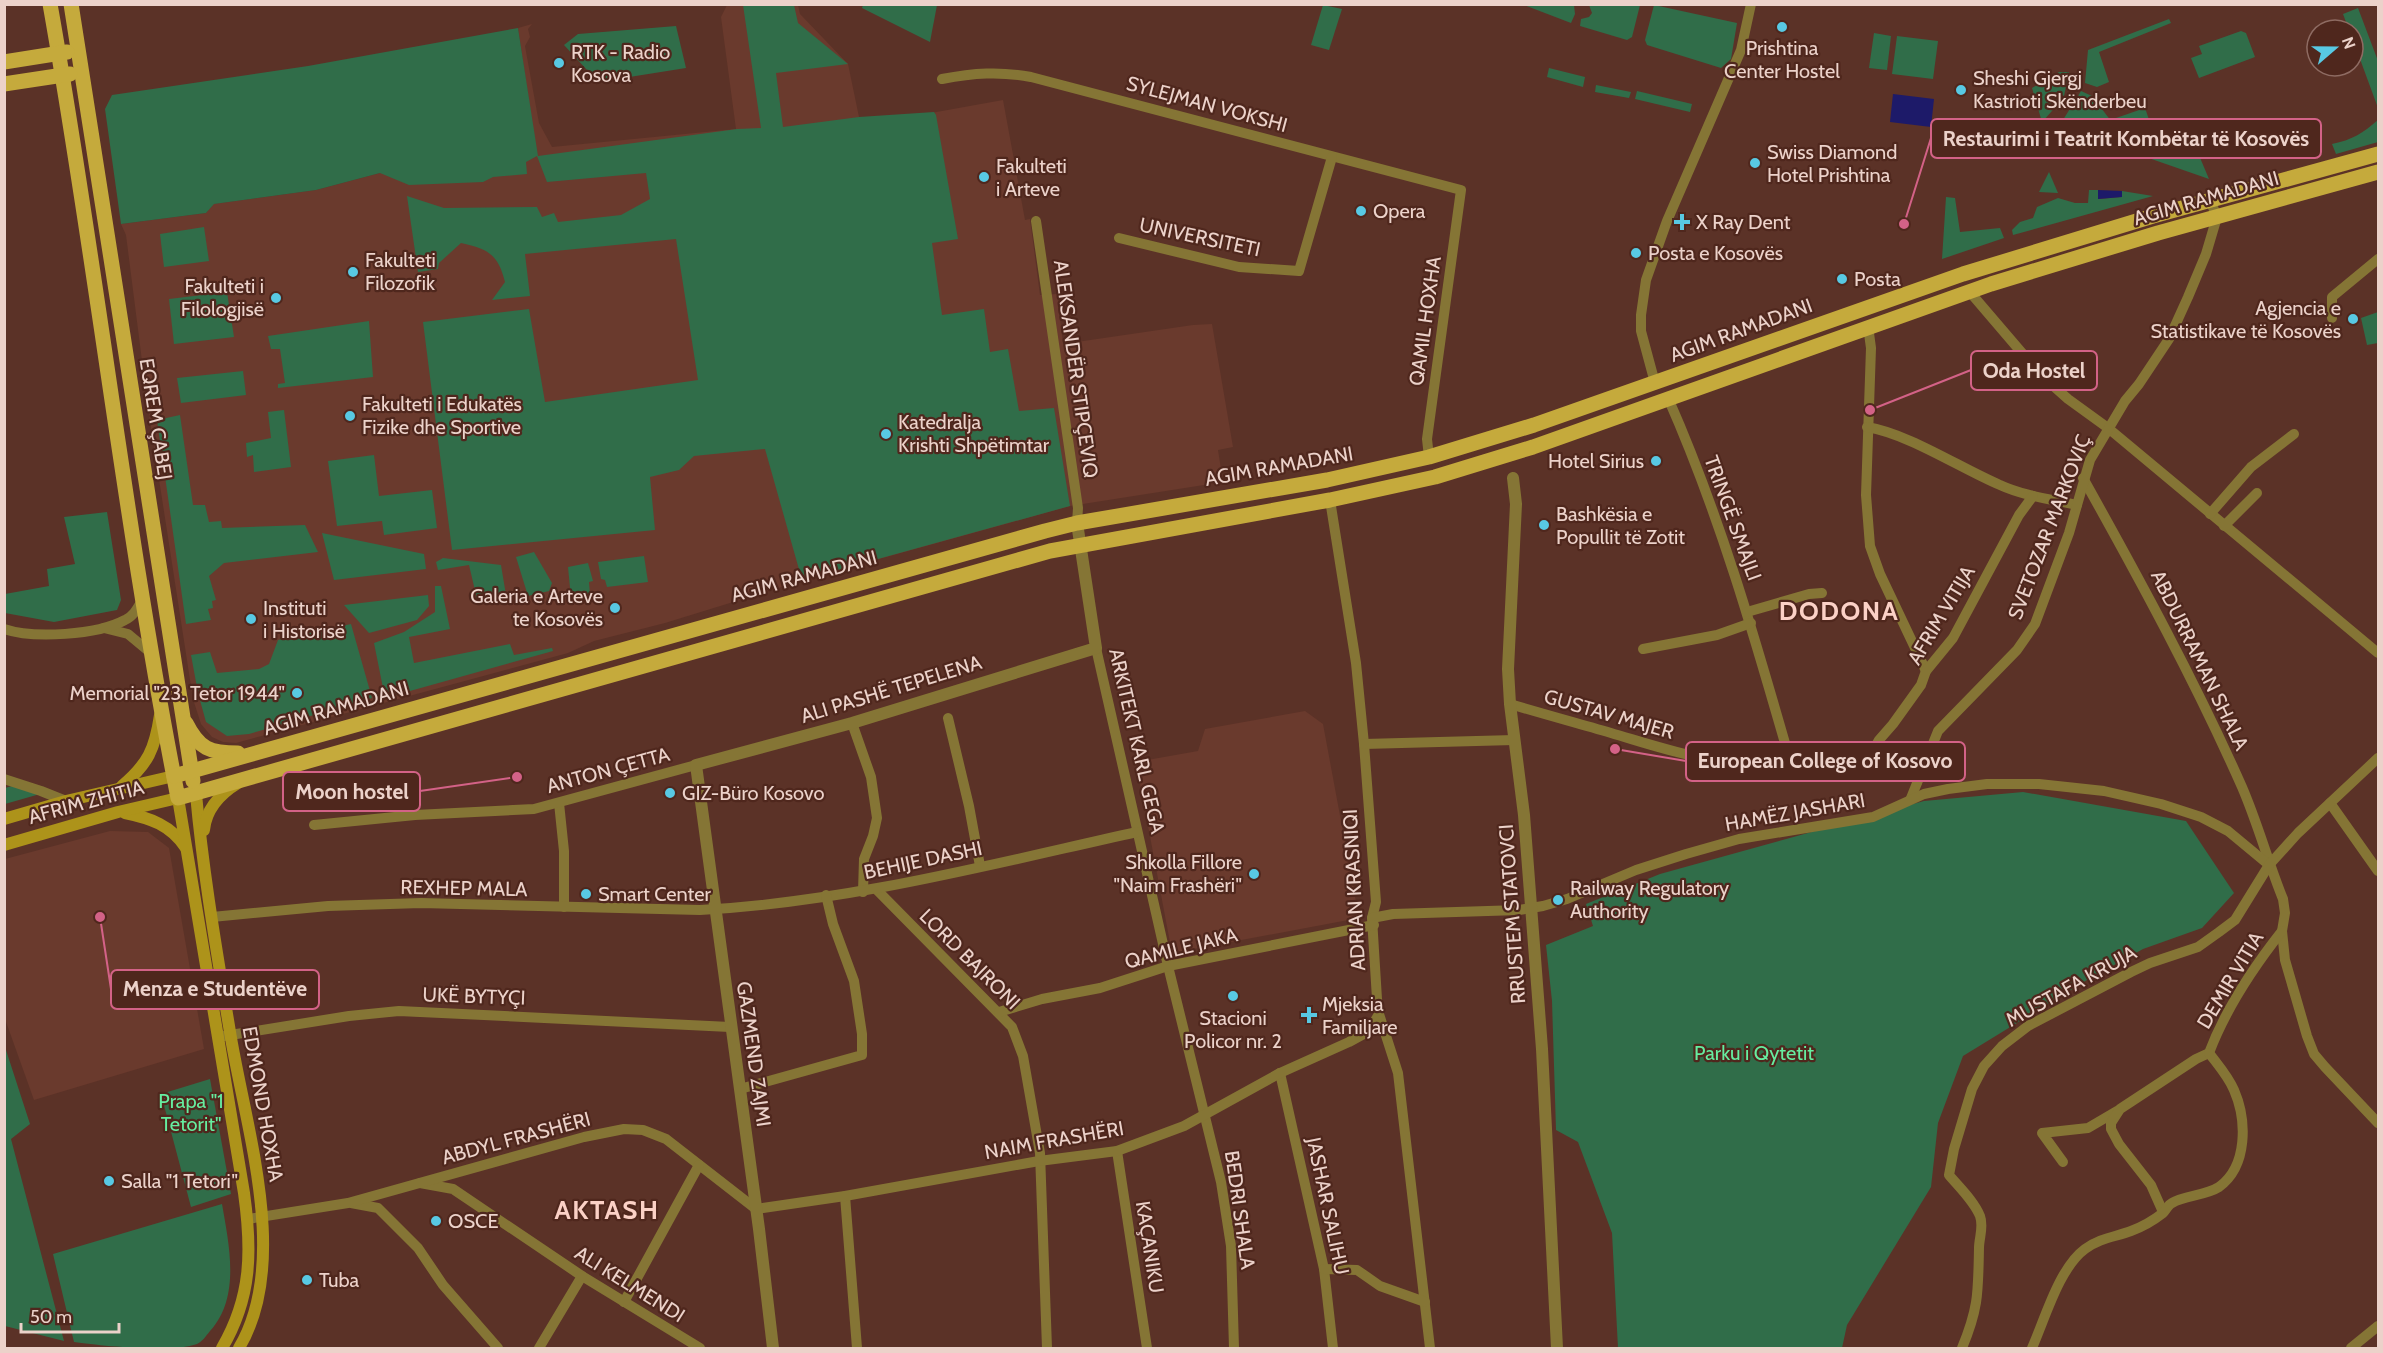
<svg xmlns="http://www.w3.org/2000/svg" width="2383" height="1353" viewBox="0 0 2383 1353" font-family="Cabin,sans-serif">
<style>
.built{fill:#6a3a2d}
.green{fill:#306d49}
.water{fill:#1d1a69}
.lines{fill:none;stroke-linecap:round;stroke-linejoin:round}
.minor{stroke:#857535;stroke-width:10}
.tertiary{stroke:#857535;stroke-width:12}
.secondary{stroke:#ad931a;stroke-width:12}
.primary{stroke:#c5aa3c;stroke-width:15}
.poi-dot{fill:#58c9e3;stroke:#4f271d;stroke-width:2}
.labels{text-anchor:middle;stroke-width:4.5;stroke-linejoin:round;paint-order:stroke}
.poi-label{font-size:20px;fill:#ecd2ca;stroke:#4f271d;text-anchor:start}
.street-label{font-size:20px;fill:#ecd2ca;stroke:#4f271d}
.park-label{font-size:20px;fill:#66eda0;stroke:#4f271d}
.district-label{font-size:26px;font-weight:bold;letter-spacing:1.5px;fill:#fbd1c6;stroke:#4f271d}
.leader{fill:none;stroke:#d36287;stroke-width:2}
.callout-dot{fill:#d36287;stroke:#4f271d;stroke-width:2}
.callout{fill:#4f271d;stroke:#d36287;stroke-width:2}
.callout-label{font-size:21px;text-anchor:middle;font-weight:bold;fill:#ecd2ca}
</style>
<rect width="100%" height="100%" fill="#5b3227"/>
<g class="built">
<polygon points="727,5 798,5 800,14 848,64 859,117 870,124 1003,100 1025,220 1030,219 1040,295 1057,294 1063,344 1193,325 1212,324 1233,447 1218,450 1223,482 1070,506 814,577 665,623 594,641 568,653 236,743 223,742 212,737 201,724 193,699 148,408 126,235 121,224 206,213 213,204 316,190 380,173 537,156 518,28 532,24 528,29 530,37 525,46 539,123 552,147 736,129 721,17"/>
<polygon points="1305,711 1323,724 1359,918 1172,953 1136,762 1198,751 1205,729"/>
<polygon points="110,831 148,832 169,848 204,1049 34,1100 5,1019 5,859"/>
</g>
<g class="green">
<path d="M 743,5 L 794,5 L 798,23 L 848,64 L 776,73 L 783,127 L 859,117 L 934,112 L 936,115 L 958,239 L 932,243 L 942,315 L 984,309 L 990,352 L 1008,349 L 1019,411 L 1054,408 L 1070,506 L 802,580 L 765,449 L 694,456 L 679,470 L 650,477 L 655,530 L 452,550 L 423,322 L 529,309 L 545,402 L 698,380 L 676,239 L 525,254 L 530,296 L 492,300 L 505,282 C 498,254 488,249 461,243 L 439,263 L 438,269 L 418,272 L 407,196 L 444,208 L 537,207 L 542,217 L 554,213 L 558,222 L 621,215 L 650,199 L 646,173 L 547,182 L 537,156 L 526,162 L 527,174 L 493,177 L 483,182 L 409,185 L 380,173 L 316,190 L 214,204 L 206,213 L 121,224 L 105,109 L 112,95 L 308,66 L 518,28 L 538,156 L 737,129 L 761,128 Z"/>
<polygon points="863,5 937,5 930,42 862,8"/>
<polygon points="1323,5 1342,9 1329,50 1311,45"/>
<polygon points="1524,5 1574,5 1575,14 1571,23"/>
<polygon points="1589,5 1640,5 1632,37 1627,40 1580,26 1581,19 1589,17 1592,13"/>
<polygon points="1654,5 1737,23 1731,59 1721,68 1647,45 1645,40"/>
<polygon points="2358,8 2378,61 2378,108 2353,40 2353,30 2349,30 2343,14"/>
<polygon points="2169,19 2171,23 2099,52 2109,82 2097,87 2085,83 2088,50"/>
<polygon points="676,26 686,68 598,82 564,45 578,34"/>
<polygon points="2241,31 2246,33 2255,57 2199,78 2191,58 2202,54 2199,46"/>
<polygon points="1874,33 1891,36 1887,70 1869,68"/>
<polygon points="1897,36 1938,41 1933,79 1892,74"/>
<polygon points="1549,68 1585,77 1583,87 1547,77"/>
<polygon points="2059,72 2069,72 2064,96 2056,92 2053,97 2061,101 2042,122 2032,88"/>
<polygon points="1596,85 1631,92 1629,98 1595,92"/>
<polygon points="1637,91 1692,104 1690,112 1635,99"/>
<polygon points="2081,91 2092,96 2127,142 2123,151 2058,128"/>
<polygon points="2145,108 2154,134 2133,148 2116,118"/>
<path d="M 2378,120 L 2378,142 L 2336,154 L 2332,144 C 2352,140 2363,133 2378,120 Z"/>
<polygon points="2169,131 2190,134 2209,179 2140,155 2153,139"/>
<polygon points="2049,172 2058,193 2039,192"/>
<polygon points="2089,190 2098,190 2099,199 2121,197 2122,191 2153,196 2013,235 2012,230 2020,222 2033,218 2037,207 2058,198 2075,203 2088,203"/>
<polygon points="1946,197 1955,198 1960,232 2000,228 2004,238 1942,259"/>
<polygon points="204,227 209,261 164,267 160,234"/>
<polygon points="227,292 234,337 174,344 169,299"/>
<polygon points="2378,312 2378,343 2367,345 2361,318"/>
<polygon points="369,321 373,377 278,388 278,384 285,383 280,349 271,349 268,336"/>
<polygon points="243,371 246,395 181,403 177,378"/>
<polygon points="284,410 291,467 254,472 253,455 247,457 246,443 271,438 268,412"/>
<polygon points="180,415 193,505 205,505 209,522 221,521 222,528 305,525 318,552 224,563 209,576 216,600 212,601 213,608 208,609 211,620 186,624 157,420"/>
<polygon points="374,455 379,496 432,490 437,528 384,535 382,521 337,526 328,461"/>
<polygon points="107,512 121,600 117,610 54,622 5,613 5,594 49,586 47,569 75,564 64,517"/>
<polygon points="322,533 424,554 426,569 334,580"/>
<polygon points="534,552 552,583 549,591 528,596 516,557"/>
<polygon points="644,556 648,582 607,587 605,580 601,579 598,562"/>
<polygon points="443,558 501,565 506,595 477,599 469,565 438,570 436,562"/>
<polygon points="588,563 593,581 589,582 590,595 571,598 568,567"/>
<polygon points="435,586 441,586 450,629 409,637 414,663 510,644 514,655 552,648 553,651 385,698 374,643 404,632 435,612"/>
<polygon points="428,595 429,606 417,620 369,633 344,605"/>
<polygon points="351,624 372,698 249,734 227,736 206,722 198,693 191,655 210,652 217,673 259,669 269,664 278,640"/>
<polygon points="12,786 40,794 5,804 5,788"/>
<polygon points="2023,792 2186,821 2234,893 2202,928 2143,949 2087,980 1963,1056 1938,1123 1931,1187 1847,1325 1842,1348 1618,1348 1612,1233 1578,1142 1556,1130 1552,1001 1546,945 1593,926 1586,904 1660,874 1924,801"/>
<polygon points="5,1047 30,1124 11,1139 64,1341 5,1326"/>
<polygon points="210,1079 231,1194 191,1207 161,1094"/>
<path d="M 222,1204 C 229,1245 241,1297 210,1331 C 206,1336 202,1342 197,1344 C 173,1353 102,1346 74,1342 L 53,1254 Z"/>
</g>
<g class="water">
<polygon points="1893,94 1934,99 1931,127 1890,122"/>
<polygon points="2098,190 2122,191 2122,197 2098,199"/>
</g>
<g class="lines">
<g class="minor">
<path d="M 942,79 C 973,73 1000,71 1031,77 L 1461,190 L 1427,439 L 1429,457"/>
<polyline points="1036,221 1078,508 1077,523"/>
<polyline points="1119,238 1239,267 1299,271 1332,157"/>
<polyline points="1969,291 2040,374 2068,399 2108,428 2378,653"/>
<polyline points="2332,318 2332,297 2378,259"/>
<polyline points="1868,326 1871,348 1866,495 1870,546 1880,574 1926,671"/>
<polyline points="1655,383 1641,331 1641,315 1646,280 1667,221 1741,50 1751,4"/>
<path d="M 1668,398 C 1719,513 1754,635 1789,757"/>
<path d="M 1867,427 C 1909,434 1960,468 2000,485 C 2024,496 2051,499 2077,505"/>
<path d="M 2083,478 C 2140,580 2195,681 2242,787 C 2258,824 2268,862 2283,899 L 2285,913 L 2282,931 L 2285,960 L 2307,1036 L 2314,1054 L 2325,1067 L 2378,1123"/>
<polyline points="1330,500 1356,663 1364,744 1376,902 1372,918 1377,999 1379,1014 1398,1073 1430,1348"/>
<polyline points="2210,514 2251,467 2294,434"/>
<polyline points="2224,526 2257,493"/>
<polyline points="1747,612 1809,594 1822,593"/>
<polyline points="104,628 128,634 152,654"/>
<path d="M 4,629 C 34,639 97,635 125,620 C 134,616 138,607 143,599"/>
<polyline points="1096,648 1168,966 1221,1182 1231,1246 1234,1348"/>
<polyline points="1643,649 1717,635 1751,623"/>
<path d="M 1510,704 C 1543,714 1577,723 1611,733 C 1659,747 1708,765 1758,761 C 1807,757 1844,736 1893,758 C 1905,764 1913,768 1917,782"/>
<polyline points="948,718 969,806 980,866"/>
<polyline points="852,723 871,777 877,818 873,836 864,859 863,892"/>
<polyline points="1364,744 1514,740"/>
<polyline points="1874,749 1879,740 1893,724 1921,685 1926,671 1953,638 2019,515 2033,496"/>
<polyline points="4,779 41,791 66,801"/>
<polyline points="1911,798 1938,731 2017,650 2035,624 2069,533 2090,460 2125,401 2139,384 2169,339 2188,297 2206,254 2217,217 2210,200"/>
<polyline points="559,803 564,851 564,907"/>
<polyline points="2330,803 2378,871"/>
<polyline points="314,825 415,815 534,809 696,765"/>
<polyline points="876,889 1012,1027 1023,1056 1040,1153 1047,1348"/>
<path d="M 212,917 L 328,906 L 421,903 L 700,910 C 848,902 992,864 1137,832"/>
<polyline points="1372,918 1393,914 1519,910 1543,906 1567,899 1636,870 1686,854 1739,839 1873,817 1924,794 1948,789 1987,784 2039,784 2104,791 2161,804 2201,817 2228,831 2269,865"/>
<polyline points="999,1012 1042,999 1100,988 1168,966 1374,925"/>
<polyline points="218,1037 349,1016 399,1011 730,1027"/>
<polyline points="1280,1073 1324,1269 1333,1348"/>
<polyline points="740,1089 862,1055 862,1034 854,981 833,924 826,895"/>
<polyline points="1117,1151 1147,1348"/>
<polyline points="2063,1162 2042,1133 2088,1128 2117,1111"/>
<polyline points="420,1183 453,1189 582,1276 700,1348"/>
<polyline points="845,1196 857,1348"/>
<polyline points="351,1203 378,1208 418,1248 443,1285 498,1348"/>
<path d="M 2163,1212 L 2151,1185 L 2119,1144 L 2111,1129 L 2111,1123 L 2120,1109 L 2196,1059 L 2209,1053 C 2226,1008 2252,969 2282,931"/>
<polyline points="248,1219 348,1203 584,1137 624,1129 643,1130 666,1139 756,1209 845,1196 1039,1161 1117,1151 1184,1126 1280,1073 1349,1042 1369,1031 1379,1014"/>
<polyline points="1324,1269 1357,1270 1380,1286 1425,1302"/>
<polyline points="624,1302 699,1165"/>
<polyline points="539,1348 582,1276"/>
<path d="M 1962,1348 C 1979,1307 1978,1292 1979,1248 C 1979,1238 1984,1227 1980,1216 C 1974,1201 1959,1187 1949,1175 L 1954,1149 L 1972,1089 L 1984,1066 L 2002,1046 L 2028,1026 L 2131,972 L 2150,963 L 2198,947 L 2219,932 L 2235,920 L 2269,865 L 2298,833 L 2378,758"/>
<path d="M 2032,1348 C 2045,1319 2059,1268 2085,1249 C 2100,1238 2115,1237 2131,1231 C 2142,1227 2154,1220 2163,1213 C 2166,1210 2168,1205 2172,1203 C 2184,1195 2205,1196 2219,1187 C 2248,1166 2247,1120 2234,1090 C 2228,1076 2218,1065 2209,1053"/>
<polyline points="2351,1348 2378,1326"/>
</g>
<g class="tertiary">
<polyline points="1513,478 1516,504 1508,669 1510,704 1524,815 1542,1049 1557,1348"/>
<polyline points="773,1348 759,1229 696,765 852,723 1096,648 1077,523"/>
</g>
<g class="secondary">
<path d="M 122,786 C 148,764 155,749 160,715"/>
<path d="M 196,794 C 203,873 217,953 230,1032 C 245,1126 291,1261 239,1348"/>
<path d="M 125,813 C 150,818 171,825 186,848"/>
<polyline points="4,819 66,801 174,776"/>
<path d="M 204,830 C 206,809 220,794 238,783"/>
<path d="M 4,845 L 118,812 L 178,798 L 244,1193 C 252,1250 252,1297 222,1348"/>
</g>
<g class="primary">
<path d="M 50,4 C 97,268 126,535 178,798 L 1050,551 L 1330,500 L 1435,477 L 1533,447 L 1991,284 L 2158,233 L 2378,172"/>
<polyline points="71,4 193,781"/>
<polyline points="4,62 67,52"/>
<polyline points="4,84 70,74"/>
<path d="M 186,723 C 199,749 210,753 238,753"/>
<polyline points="174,776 1045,531 1077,523 1327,480 1429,457 1534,425 1963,274 2153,216 2378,154"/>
</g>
</g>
<g class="poi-dot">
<circle cx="1782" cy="27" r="6"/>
<circle cx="559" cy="63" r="6"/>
<circle cx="1961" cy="90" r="6"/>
<circle cx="1755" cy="163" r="6"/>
<circle cx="984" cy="177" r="6"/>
<circle cx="1361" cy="211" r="6"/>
<path d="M1679 213h6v6h6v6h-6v6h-6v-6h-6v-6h6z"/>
<circle cx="1636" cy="253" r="6"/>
<circle cx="353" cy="272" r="6"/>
<circle cx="1842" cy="279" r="6"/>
<circle cx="276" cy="298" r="6"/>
<circle cx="2353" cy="319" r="6"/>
<circle cx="350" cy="416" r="6"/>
<circle cx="886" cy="434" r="6"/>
<circle cx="1656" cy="461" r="6"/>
<circle cx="1544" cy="525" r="6"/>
<circle cx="615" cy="608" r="6"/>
<circle cx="251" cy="619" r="6"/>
<circle cx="297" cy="693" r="6"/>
<circle cx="670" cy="793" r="6"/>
<circle cx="1254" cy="874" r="6"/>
<circle cx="586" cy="894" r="6"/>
<circle cx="1558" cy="900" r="6"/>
<circle cx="1233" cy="996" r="6"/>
<path d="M1306 1006h6v6h6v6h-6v6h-6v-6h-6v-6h6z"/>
<circle cx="109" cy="1181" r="6"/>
<circle cx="436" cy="1221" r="6"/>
<circle cx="307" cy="1280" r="6"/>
</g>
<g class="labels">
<g class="poi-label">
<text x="1782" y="55" text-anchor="middle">Prishtina<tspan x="1782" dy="23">Center Hostel</tspan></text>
<text x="571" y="59">RTK - Radio<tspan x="571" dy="23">Kosova</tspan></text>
<text x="1973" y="85">Sheshi Gjergj<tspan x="1973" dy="23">Kastrioti Skënderbeu</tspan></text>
<text x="1767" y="159">Swiss Diamond<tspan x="1767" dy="23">Hotel Prishtina</tspan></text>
<text x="996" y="173">Fakulteti<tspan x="996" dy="23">i Arteve</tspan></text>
<text x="1373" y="218">Opera</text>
<text x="1696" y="229">X Ray Dent</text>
<text x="1648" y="260">Posta e Kosovës</text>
<text x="365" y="267">Fakulteti<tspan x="365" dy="23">Filozofik</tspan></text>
<text x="1854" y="286">Posta</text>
<text x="264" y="293" text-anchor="end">Fakulteti i<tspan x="264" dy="23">Filologjisë</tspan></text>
<text x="2341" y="315" text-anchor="end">Agjencia e<tspan x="2341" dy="23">Statistikave të Kosovës</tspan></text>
<text x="362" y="411">Fakulteti i Edukatës<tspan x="362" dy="23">Fizike dhe Sportive</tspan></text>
<text x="898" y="429">Katedralja<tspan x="898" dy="23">Krishti Shpëtimtar</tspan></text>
<text x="1644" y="468" text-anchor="end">Hotel Sirius</text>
<text x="1556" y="521">Bashkësia e<tspan x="1556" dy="23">Popullit të Zotit</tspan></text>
<text x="603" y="603" text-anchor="end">Galeria e Arteve<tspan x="603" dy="23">te Kosovës</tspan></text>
<text x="263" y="615">Instituti<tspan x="263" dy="23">i Historisë</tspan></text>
<text x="285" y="700" text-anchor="end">Memorial "23. Tetor 1944"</text>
<text x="682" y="800">GIZ-Büro Kosovo</text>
<text x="1242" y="869" text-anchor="end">Shkolla Fillore<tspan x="1242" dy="23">"Naim Frashëri"</tspan></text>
<text x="1570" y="895">Railway Regulatory<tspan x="1570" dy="23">Authority</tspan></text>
<text x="598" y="901">Smart Center</text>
<text x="1322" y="1011">Mjeksia<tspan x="1322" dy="23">Familjare</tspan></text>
<text x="1233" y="1025" text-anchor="middle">Stacioni<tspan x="1233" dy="23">Policor nr. 2</tspan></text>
<text x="121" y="1188">Salla "1 Tetori"</text>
<text x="448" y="1228">OSCE</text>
<text x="319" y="1287">Tuba</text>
</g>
<g class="street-label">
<text transform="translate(1207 104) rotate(15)" y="7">SYLEJMAN VOKSHI</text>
<text transform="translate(2206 198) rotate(-16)" y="7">AGIM RAMADANI</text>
<text transform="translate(1200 237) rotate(12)" y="7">UNIVERSITETI</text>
<text transform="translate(1425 321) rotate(-82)" y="7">QAMIL HOXHA</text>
<text transform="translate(1741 330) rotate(-20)" y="7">AGIM RAMADANI</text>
<text transform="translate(1076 369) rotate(82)" y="7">ALEKSANDËR STIPÇEVIQ</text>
<text transform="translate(156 419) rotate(81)" y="7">EQREM ÇABEJ</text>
<text transform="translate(1279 466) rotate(-10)" y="7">AGIM RAMADANI</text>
<text transform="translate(1733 518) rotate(70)" y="7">TRINGË SMAJLI</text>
<text transform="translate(2049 527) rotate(-69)" y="7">SVETOZAR MARKOVIÇ</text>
<text transform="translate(804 576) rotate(-15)" y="7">AGIM RAMADANI</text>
<text transform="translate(1941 615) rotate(-59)" y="7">AFRIM VITIJA</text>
<text transform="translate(2200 660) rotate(64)" y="7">ABDURRAMAN SHALA</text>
<text transform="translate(891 689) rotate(-17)" y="7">ALI PASHË TEPELENA</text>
<text transform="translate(336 708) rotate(-16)" y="7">AGIM RAMADANI</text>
<text transform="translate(1609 714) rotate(16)" y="7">GUSTAV MAJER</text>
<text transform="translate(1137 741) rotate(77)" y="7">ARKITEKT KARL GEGA</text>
<text transform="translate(608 770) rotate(-15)" y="7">ANTON ÇETTA</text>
<text transform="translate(86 802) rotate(-15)" y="7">AFRIM ZHITIA</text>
<text transform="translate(1795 812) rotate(-10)" y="7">HAMËZ JASHARI</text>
<text transform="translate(923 860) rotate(-12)" y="7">BEHIJE DASHI</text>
<text transform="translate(464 888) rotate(1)" y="7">REXHEP MALA</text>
<text transform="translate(1354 890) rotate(-93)" y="7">ADRIAN KRASNIQI</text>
<text transform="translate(1512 914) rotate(-94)" y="7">RRUSTEM STATOVCI</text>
<text transform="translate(1181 948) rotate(-14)" y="7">QAMILE JAKA</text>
<text transform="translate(970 959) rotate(45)" y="7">LORD BAJRONI</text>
<text transform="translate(2230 980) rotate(-59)" y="7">DEMIR VITIA</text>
<text transform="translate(2071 986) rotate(-29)" y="7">MUSTAFA KRUJA</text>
<text transform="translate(474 996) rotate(2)" y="7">UKË BYTYÇI</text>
<text transform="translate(754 1054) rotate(82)" y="7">GAZMEND ZAJMI</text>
<text transform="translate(263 1104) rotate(80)" y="7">EDMOND HOXHA</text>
<text transform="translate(516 1138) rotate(-15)" y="7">ABDYL FRASHËRI</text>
<text transform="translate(1054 1140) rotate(-10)" y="7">NAIM FRASHËRI</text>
<text transform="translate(1328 1206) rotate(78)" y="7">JASHAR SALIHU</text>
<text transform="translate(1240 1210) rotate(82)" y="7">BEDRI SHALA</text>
<text transform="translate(1150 1247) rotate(81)" y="7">KAÇANIKU</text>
<text transform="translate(630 1284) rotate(32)" y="7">ALI KELMENDI</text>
</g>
<g class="park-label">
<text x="1754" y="1060">Parku i Qytetit</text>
<text x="191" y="1108">Prapa "1<tspan x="191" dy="23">Tetorit"</tspan></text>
</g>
<g class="district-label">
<text x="1839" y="620">DODONA</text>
<text x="607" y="1219">AKTASH</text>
</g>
</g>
<path class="leader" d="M1904 224L1931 138M1870 410L1971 370M1615 749L1686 761M517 777L420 791M100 917L111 989"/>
<g class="callout-dot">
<circle cx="1904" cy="224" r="6"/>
<circle cx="1870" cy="410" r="6"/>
<circle cx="1615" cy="749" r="6"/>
<circle cx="517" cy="777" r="6"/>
<circle cx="100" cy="917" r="6"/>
</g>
<g class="callout">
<rect x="1931" y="119" width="390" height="39" rx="6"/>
<rect x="1971" y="351" width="126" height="39" rx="6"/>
<rect x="1686" y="742" width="279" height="39" rx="6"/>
<rect x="283" y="772" width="137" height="39" rx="6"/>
<rect x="111" y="970" width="208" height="39" rx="6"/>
</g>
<g class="callout-label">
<text x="2126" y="146">Restaurimi i Teatrit Kombëtar të Kosovës</text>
<text x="2034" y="378">Oda Hostel</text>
<text x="1825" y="768">European College of Kosovo</text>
<text x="352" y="799">Moon hostel</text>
<text x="215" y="996">Menza e Studentëve</text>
</g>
<rect width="2383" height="1353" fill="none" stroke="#ecd2ca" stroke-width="12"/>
<g transform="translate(2335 48) rotate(70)"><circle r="28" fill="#4f271d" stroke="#8e6b62" stroke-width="1.5"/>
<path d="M0-4.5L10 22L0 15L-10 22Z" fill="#58c9e3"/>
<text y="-9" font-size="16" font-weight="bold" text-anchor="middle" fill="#ecd2ca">N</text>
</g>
<path d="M21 1323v9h98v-9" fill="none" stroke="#ecd2ca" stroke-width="3"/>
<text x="30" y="1323" font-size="18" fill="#ecd2ca" stroke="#4f271d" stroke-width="4.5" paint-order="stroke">50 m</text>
</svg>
